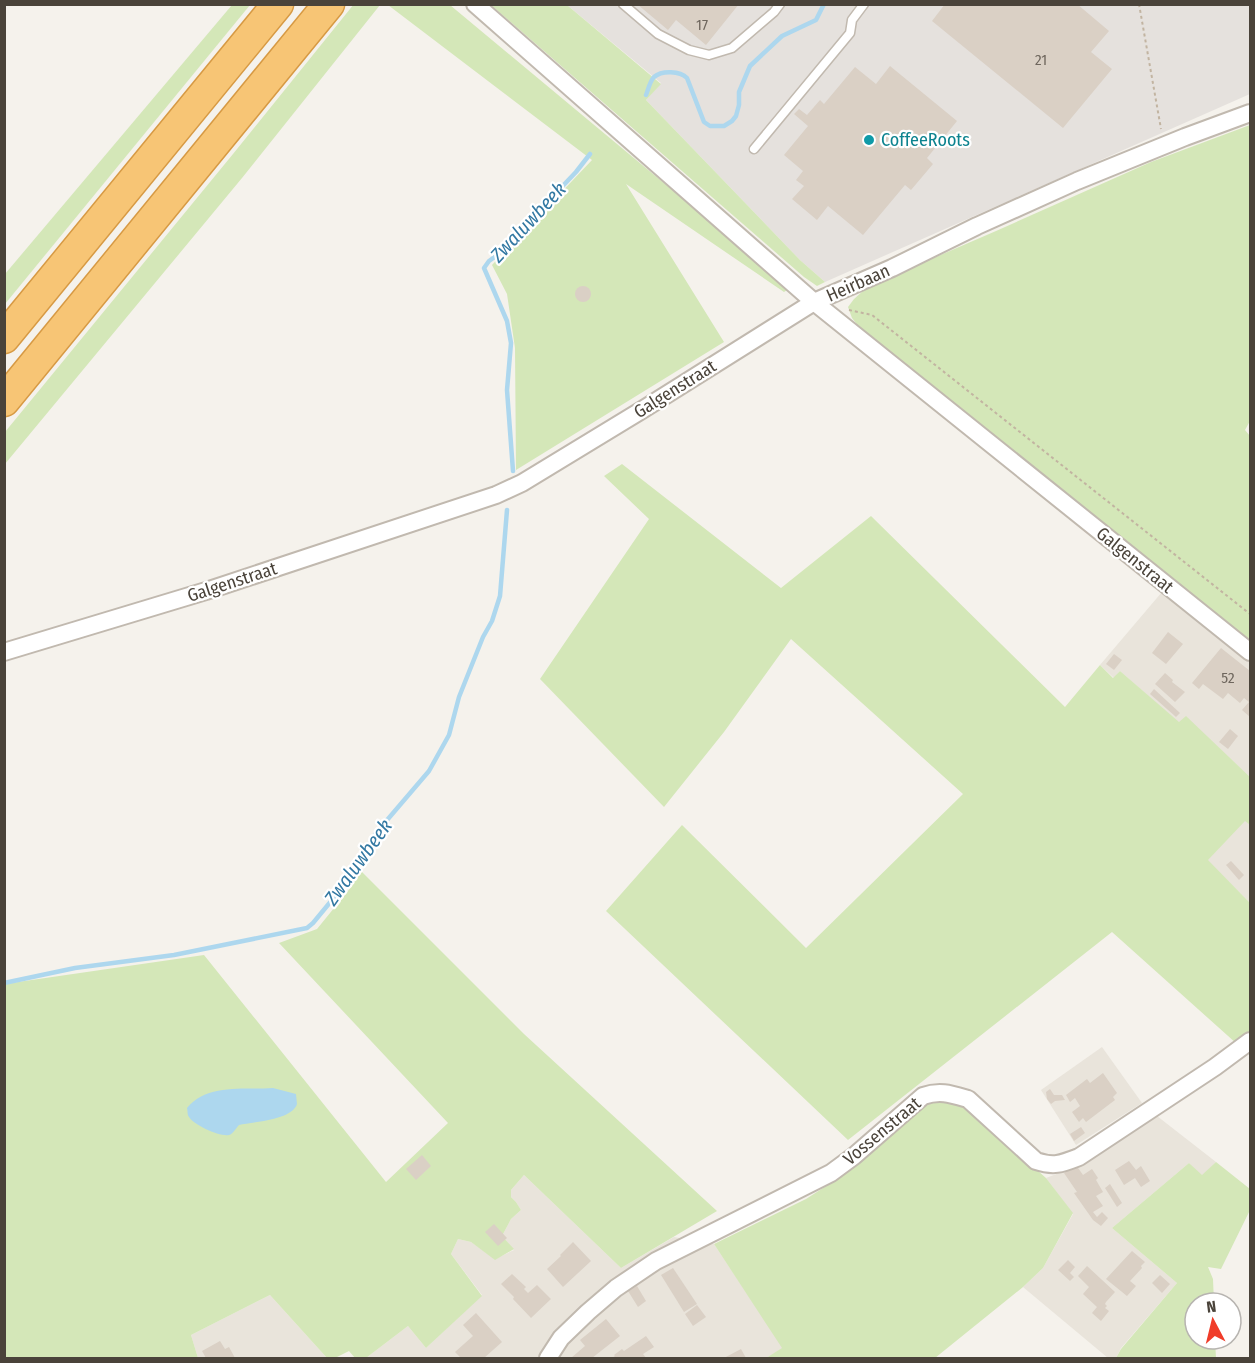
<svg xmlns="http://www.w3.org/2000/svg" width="1255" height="1363" viewBox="0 0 1255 1363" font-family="'Fira Sans Condensed',sans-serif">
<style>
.residential{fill:#e9e4db}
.industrial{fill:#e5e1dd}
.green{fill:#d4e7b8}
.water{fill:#add7ee}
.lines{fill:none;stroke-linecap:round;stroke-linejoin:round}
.stream{stroke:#add7ee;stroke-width:4.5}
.building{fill:#dad0c5}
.lane-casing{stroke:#c1b9af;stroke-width:11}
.street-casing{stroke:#c1b9af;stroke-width:20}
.highway-casing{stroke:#d79a44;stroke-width:33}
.path{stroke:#c2b4a1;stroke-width:2;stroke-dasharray:3 3;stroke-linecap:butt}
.lane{stroke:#fff;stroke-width:8}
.street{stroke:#fff;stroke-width:16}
.highway{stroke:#f7c575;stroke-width:30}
.culture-dot{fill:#0f9aa8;stroke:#fff;stroke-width:2}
.labels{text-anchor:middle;stroke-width:4.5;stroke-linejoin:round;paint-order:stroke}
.number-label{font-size:15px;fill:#6e665d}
.culture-label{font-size:18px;fill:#0d838f;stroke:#fff;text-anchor:start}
.street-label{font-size:18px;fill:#4a433a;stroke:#fff}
.water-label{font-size:20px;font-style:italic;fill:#3278a2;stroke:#fff}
</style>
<rect width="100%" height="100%" fill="#f5f2ec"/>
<g class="residential">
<polygon points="1162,592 1250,662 1250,777 1186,717 1179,723 1120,671 1114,678 1100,665"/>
<polygon points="1245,820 1250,825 1250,903 1207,860"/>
<polygon points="1102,1047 1142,1103 1076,1145 1041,1090"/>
<polygon points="1157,1116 1216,1162 1202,1176 1189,1163 1112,1228 1177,1283 1121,1348 1116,1358 1108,1358 1023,1287 1043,1268 1073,1214 1046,1178 1072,1168"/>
<polygon points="524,1175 621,1268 674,1237 714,1244 783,1348 766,1358 366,1358 408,1326 426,1348 482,1295 451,1254 458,1239 471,1242 495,1259 514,1250 502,1236 511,1219 521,1210 516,1202 511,1197 511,1190"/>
<polygon points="270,1295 327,1358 198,1358 191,1335"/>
</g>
<polygon class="industrial" points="567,5 1250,5 1250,94 825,282 800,260 646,100 661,83"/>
<g class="green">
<polygon points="354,4 380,5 242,178 5,464 5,432 233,154"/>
<polygon points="232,5 250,5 5,304 5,274"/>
<polygon points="388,5 450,5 790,288 784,292 626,184 724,342 516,470 515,348 507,294 492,265 592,160"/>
<polygon points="491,5 567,5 661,84 646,100 800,260 825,282 817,286 804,277"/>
<polygon points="1250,125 1250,421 1245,430 1250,436 1250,644 862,331 852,318 848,307 854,299 864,290 885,279 996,231 1151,162"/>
<polygon points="622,464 781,588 871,516 1065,707 1100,665 1113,678 1120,671 1179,722 1186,716 1250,777 1250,825 1245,821 1208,860 1250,903 1250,1031 1237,1044 1112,932 848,1140 606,911 682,825 806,948 963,794 791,639 724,732 664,807 540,679 649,519 604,476"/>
<polygon points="360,870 524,1034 717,1211 621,1268 524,1175 511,1190 511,1197 516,1202 521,1210 511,1219 502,1236 514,1249 495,1260 471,1242 458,1239 451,1254 482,1296 426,1348 408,1326 366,1358 355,1358 349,1351 335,1358 327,1358 270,1295 191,1335 198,1358 5,1358 4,984 204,955 386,1182 448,1123 279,943 317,929 352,886"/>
<polygon points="950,1100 963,1105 1046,1178 1073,1213 1043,1268 1023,1287 935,1358 766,1358 782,1348 714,1244 806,1199 848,1172 924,1107 934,1101"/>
<polygon points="1216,1162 1250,1189 1250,1210 1221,1269 1208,1267 1213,1279 1214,1303 1195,1303 1195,1339 1215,1339 1216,1358 1116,1358 1121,1349 1177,1283 1112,1228 1189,1163 1202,1175"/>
</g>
<path class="water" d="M 273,1088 L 296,1094 C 296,1095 297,1103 297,1104 C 292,1120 253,1122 239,1125 C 236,1128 233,1134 229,1135 C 220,1137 194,1125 189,1117 C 187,1114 188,1112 187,1108 C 207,1083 245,1090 273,1088 Z"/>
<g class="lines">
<g class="stream">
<path d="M 646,95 C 648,90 650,81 654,77 C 662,70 680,71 687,78 L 704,122 L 710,126 L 724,126 L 732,121 L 736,116 L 739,105 L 739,92 L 750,66 L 782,36 L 816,20 L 824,4"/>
<polyline points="513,471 507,390 511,343 507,321 484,268 489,261 496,256 576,172 590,154"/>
<polyline points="4,983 75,968 174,955 307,928 313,923 346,883 376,833 429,771 449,735 459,697 483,637 492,621 500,596 507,510"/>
</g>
</g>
<g class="building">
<polygon points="637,4 739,4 706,45 676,20 668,30"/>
<polygon points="945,4 1077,4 1109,31 1091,52 1112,69 1063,128 932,21"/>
<polygon points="890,66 957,121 927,158 933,164 911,190 905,185 863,235 828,206 817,220 792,199 804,186 796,180 803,171 784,155 808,126 794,114 799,109 807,115 820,100 824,104 855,67 876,84"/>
<circle cx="583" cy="294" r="8"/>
<polygon points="1168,632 1183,644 1166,664 1152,653"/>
<polygon points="1221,648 1250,671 1250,717 1242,710 1249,702 1244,698 1240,703 1228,693 1223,699 1203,684 1199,689 1192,683"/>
<polygon points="1114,654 1122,660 1114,670 1106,664"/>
<polygon points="1165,673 1173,680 1172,682 1185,692 1175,702 1155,684"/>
<polygon points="1154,689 1180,713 1176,717 1150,694"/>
<polygon points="1230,729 1238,736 1228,749 1219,742"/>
<polygon points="1231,861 1244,875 1239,880 1226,865"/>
<polygon points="1103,1073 1117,1093 1113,1097 1115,1100 1086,1122 1083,1118 1079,1122 1072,1112 1080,1106 1075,1098 1070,1102 1066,1095 1087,1079 1090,1083"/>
<polygon points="1050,1089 1054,1095 1062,1095 1065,1100 1055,1101 1051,1104 1047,1099 1046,1092"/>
<polygon points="1081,1127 1085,1133 1074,1141 1070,1134"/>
<polygon points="422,1155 431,1166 416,1180 406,1169"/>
<polygon points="1129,1161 1136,1170 1141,1166 1150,1181 1141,1187 1135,1178 1124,1185 1115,1170"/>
<polygon points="1076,1165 1083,1175 1092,1169 1098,1178 1096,1180 1103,1192 1096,1196 1103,1206 1093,1212 1097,1217 1102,1212 1108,1218 1101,1226 1093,1220 1074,1193 1077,1192 1064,1173"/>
<polygon points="1110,1184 1122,1203 1117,1207 1105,1188"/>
<polygon points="494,1224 507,1238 498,1246 485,1232"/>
<polygon points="573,1242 591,1261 563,1287 547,1269 561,1256 560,1255"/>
<polygon points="1132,1251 1145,1262 1141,1266 1142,1268 1130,1281 1136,1286 1127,1296 1106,1279"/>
<polygon points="1068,1260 1075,1267 1070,1273 1074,1277 1070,1281 1058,1270"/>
<polygon points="1087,1266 1115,1292 1106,1302 1105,1304 1107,1306 1105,1308 1109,1311 1101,1321 1092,1313 1097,1307 1083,1294 1089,1287 1078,1276"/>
<polygon points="673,1268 697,1304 684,1312 661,1275"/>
<polygon points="512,1274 526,1287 524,1289 528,1293 537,1285 551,1299 531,1318 513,1299 514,1297 501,1284"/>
<polygon points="1160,1275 1170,1284 1162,1293 1152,1283"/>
<polygon points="637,1286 646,1301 638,1307 628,1291"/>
<polygon points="697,1305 706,1317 693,1326 685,1314"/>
<polygon points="476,1313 502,1342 484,1358 461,1358 455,1352 473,1336 463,1325"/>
<polygon points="606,1319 620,1336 592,1358 571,1358 585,1346 580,1340"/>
<polygon points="646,1336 654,1347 643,1354 646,1358 612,1358 615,1356 614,1355 622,1349 624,1351"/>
<polygon points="220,1341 225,1349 229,1347 235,1358 206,1358 202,1351"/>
<polygon points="741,1349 746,1358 724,1358"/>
</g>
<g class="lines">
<defs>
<g id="lane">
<polyline points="623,4 658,34 689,50 709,55 732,48 774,12 780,4"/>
<polyline points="754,149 850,33 852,20 864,4"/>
</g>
<g id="street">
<polyline points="475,4 814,302 1250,652"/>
<polyline points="4,652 206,591 496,495 522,483 642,410 814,302 892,268 977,226 1077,181 1185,137 1250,113"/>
<path d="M 548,1358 L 561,1338 L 588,1312 L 616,1288 L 656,1261 L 831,1173 L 854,1156 L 923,1096 C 940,1090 951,1094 968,1099 L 1036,1161 C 1054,1167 1061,1164 1079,1157 L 1215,1067 L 1250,1041"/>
</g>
<g id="highway">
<polyline points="4,338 278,4"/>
<polyline points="4,401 329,4"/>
</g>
</defs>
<use href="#lane" class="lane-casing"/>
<use href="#street" class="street-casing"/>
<use href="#highway" class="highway-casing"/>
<g class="path">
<polyline points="1139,4 1161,129"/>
<polyline points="849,310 872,315 1250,614"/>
</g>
<use href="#lane" class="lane"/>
<use href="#street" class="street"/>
<use href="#highway" class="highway"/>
</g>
<circle class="culture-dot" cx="869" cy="140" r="6"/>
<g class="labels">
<g class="number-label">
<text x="702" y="30">17</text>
<text x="1041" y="65">21</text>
<text x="1228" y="683">52</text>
</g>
<g class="culture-label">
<text x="881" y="146">CoffeeRoots</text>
</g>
<g class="street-label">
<text transform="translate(858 283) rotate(-24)" y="6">Heirbaan</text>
<text transform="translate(675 389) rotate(-32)" y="6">Galgenstraat</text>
<text transform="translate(1135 560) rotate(39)" y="6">Galgenstraat</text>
<text transform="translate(232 582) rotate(-18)" y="6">Galgenstraat</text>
<text transform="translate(882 1131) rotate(-40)" y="6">Vossenstraat</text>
</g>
<g class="water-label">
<text transform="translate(528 222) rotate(-47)" y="7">Zwaluwbeek</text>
<text transform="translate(358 862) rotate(-54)" y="7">Zwaluwbeek</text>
</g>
</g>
<rect width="1255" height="1363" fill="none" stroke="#4a433a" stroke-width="12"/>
<g transform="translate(1213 1321) rotate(353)"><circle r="28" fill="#ffffff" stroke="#b7b4b0" stroke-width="1.5"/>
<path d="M0-4.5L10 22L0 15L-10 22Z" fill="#f03c29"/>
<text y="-9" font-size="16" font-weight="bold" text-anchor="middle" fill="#4a433a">N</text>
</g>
</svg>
